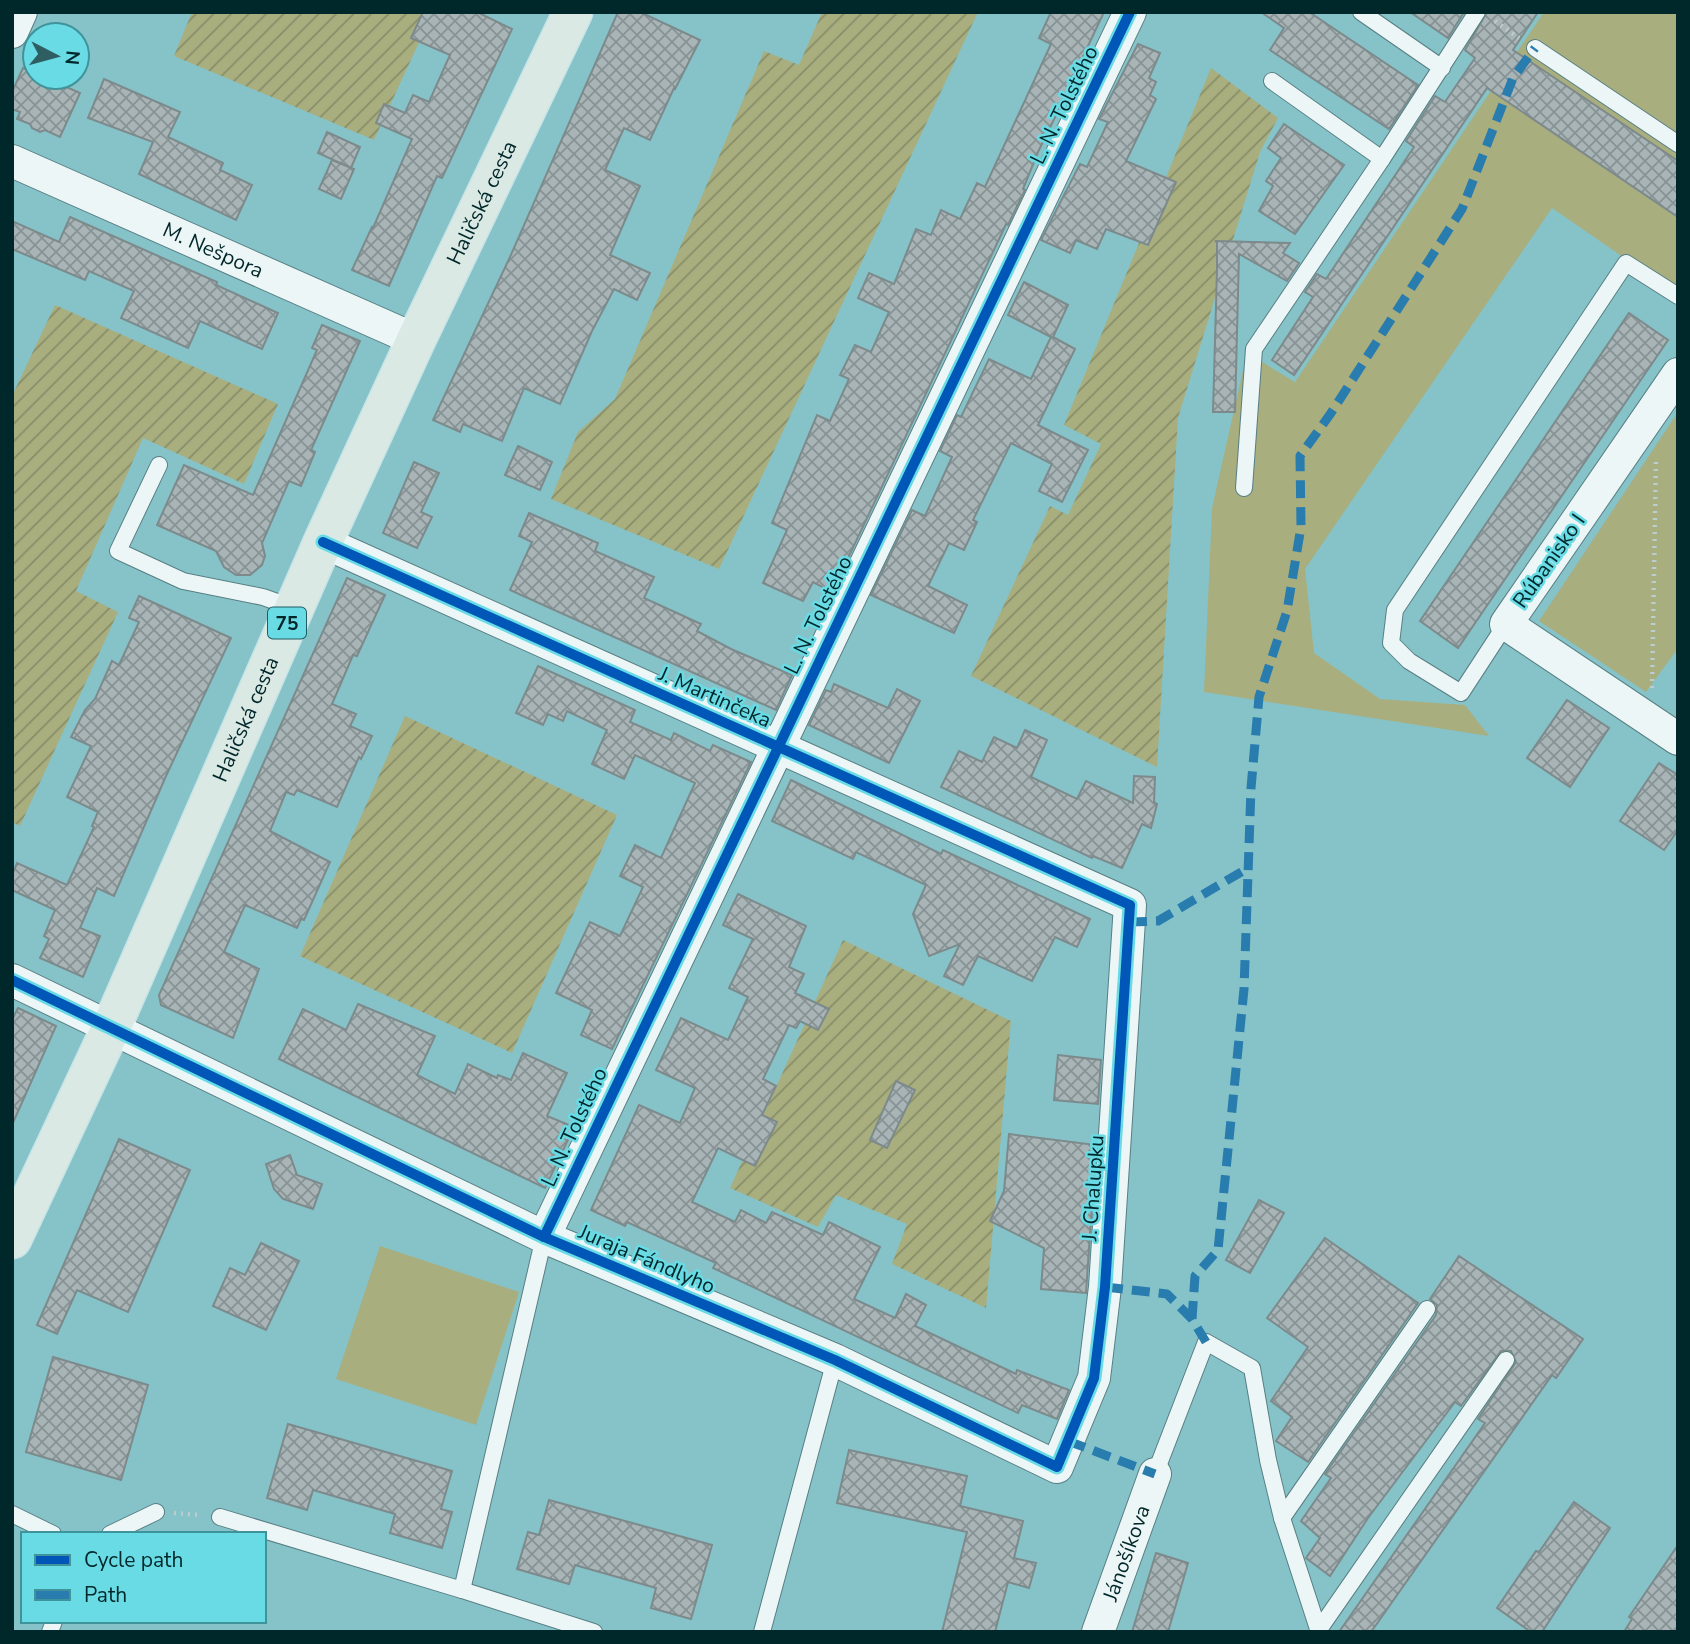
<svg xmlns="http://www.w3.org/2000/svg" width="1690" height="1644" viewBox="0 0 1690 1644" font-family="'Nunito Sans',sans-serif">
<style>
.green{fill:#a9ae7f}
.garden{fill:url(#garden-furrows)}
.building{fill:url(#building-cross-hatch);stroke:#7d8a8c;stroke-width:2}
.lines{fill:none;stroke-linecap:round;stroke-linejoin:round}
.service-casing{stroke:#577f83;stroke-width:18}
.minor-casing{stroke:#577f83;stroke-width:34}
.primary-casing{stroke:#c8e4e7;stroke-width:41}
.path{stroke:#bacdcf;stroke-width:4.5;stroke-dasharray:2 5;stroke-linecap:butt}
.service{stroke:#edf6f7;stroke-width:16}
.minor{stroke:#edf6f7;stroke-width:32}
.primary{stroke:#dae9e4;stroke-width:38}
.quiet{stroke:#297cae;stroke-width:9;stroke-dasharray:18 9;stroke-linecap:butt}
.cycleway-casing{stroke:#69dbe5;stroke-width:15}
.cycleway{stroke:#0057b8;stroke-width:10}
.labels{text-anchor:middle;stroke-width:5;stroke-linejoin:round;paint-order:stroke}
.shield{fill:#69dbe5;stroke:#205d62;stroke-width:2}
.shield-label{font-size:19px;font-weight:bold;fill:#00272a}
.street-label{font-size:21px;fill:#00272a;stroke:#69dbe5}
</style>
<defs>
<pattern id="garden-furrows" width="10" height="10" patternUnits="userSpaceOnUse" patternTransform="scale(1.75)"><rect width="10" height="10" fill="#a9ae7f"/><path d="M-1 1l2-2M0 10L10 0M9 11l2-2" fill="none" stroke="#878e68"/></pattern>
<pattern id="building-cross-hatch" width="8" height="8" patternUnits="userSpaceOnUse" patternTransform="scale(1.75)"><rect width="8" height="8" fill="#a8b4b6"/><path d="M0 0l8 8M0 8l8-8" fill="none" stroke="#869294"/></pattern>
</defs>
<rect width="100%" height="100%" fill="#85c3c9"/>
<g class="green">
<polygon points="1544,12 1678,12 1678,295 1552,208 1305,569 1314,653 1380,699 1465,705 1489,736 1204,692 1212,508 1247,353 1295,382"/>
<polygon points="1678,412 1678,648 1646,692 1539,621"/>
<polygon points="380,1246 519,1292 476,1425 336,1379"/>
</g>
<g class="garden">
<polygon points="192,12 433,12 374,140 174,56"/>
<polygon points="822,12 978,12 719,569 551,499 578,432 615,399 764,51 799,65"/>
<polygon points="1211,68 1278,118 1260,152 1178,418 1157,767 971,676 1050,506 1068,515 1101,444 1064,425"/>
<polygon points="55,305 278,404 244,484 143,438 76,591 118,612 20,826 12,822 12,396"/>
<polygon points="405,716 617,815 512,1053 300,956"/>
<polygon points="843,940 1011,1021 986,1308 892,1264 907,1224 836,1195 818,1227 730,1188"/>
</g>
<g class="building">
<polygon points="423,12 477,12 512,29 442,178 437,176 389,286 352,270 372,227 373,228 412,139 376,123 384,104 405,113 413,95 429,102 450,55 411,38"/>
<polygon points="618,12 640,12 700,40 675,89 674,88 650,140 624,128 605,170 640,186 610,255 650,273 637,300 614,289 592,331 560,404 524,388 502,441 463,424 460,432 433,420 510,257"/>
<polygon points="1051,12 1104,12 1080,63 1084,65 1066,103 1063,101 1038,152 1023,189 1025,190 1008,225 1006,224 1001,235 832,592 813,582 803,601 763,583 787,530 772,523 817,415 830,421 849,379 840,375 855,345 871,352 889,312 858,298 869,273 894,284 916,229 931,235 941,210 960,219 977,183 985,187 1051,44 1039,38"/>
<polygon points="1261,12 1309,12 1418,85 1389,129 1270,50 1284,28"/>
<polygon points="1410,12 1464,12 1448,38"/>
<polygon points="1487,12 1538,12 1513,50 1678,161 1678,217 1487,88 1294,375 1272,360 1313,297 1305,292 1317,274 1326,279 1414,147 1406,141 1435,96 1445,102 1475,58 1465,50"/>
<polygon points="1138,44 1160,53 1149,78 1156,82 1150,95 1156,99 1126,161 1176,182 1148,245 1106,229 1097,249 1076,240 1070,253 1041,240 1080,164 1087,167 1108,122 1099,119"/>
<polygon points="23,68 35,73 35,77 44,77 80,93 60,137 45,130 40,132 32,128 30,124 17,119 20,112 12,109 12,92"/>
<polygon points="104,79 180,112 168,137 223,163 220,170 252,185 236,220 139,174 153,142 88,118"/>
<polygon points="1284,124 1344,165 1295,234 1259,211 1273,186 1266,181 1281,158 1268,148"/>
<polygon points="327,132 360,147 351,168 318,153"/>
<polygon points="332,160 354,169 341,199 319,189"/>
<polygon points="70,217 217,282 216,285 278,313 262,349 200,321 188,348 121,318 134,291 89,271 85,280 12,249 12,221 59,242"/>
<polygon points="1215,241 1290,243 1283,253 1299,263 1287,281 1239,254 1235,412 1213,412 1217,269 1217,242"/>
<polygon points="1024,282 1068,305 1053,337 1075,349 1038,425 1088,450 1062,502 1039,491 1052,464 1011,443 973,520 977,522 964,550 949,543 928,586 967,605 954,633 871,595 912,510 925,516 952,457 940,451 957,415 961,417 989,359 1031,379 1051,337 1008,315"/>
<polygon points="1629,313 1668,340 1458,648 1420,621"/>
<polygon points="322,325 360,341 311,450 315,452 301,486 289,481 262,543 265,556 262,565 250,575 236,575 224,567 216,551 157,525 184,465 253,495 317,350 312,348"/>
<polygon points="518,446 552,462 540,490 505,475"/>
<polygon points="414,462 439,473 421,512 432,517 417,548 383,533"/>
<polygon points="529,513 598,543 595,551 654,577 644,598 701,624 697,631 731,649 792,675 776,710 510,590 532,542 519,536"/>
<polygon points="347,578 385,595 357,656 353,655 332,704 356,714 350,726 372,736 361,759 359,757 337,807 297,790 294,795 286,792 270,831 330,862 304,920 301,919 297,928 245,905 224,952 259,969 233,1038 161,1005 159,995"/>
<polygon points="139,596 231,638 166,776 114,896 97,888 80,928 100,936 83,977 40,958 49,939 44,936 55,910 12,890 12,875 17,863 67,885 94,827 92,826 98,812 67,797 91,746 71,737 85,710 95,699 112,661 119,665 139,622 129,618"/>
<polygon points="538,666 635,710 630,722 671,740 674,733 710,751 713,745 751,762 612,1049 581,1035 592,1010 556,993 590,922 620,936 643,887 620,876 635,845 661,858 695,783 635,755 624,779 592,764 607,730 567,711 563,721 548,714 543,725 516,713"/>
<polygon points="834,684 888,708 897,689 920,701 889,763 809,725 826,690 831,692"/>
<polygon points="1567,700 1609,728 1570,787 1527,758"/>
<polygon points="1025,730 1047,740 1031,777 1077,799 1086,781 1133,803 1134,776 1155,777 1154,802 1157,804 1151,828 1142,824 1122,868 1093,856 1092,858 941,787 959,751 982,762 994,737 1017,748"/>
<polygon points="1659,763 1678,775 1678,830 1664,850 1620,821"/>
<polygon points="791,780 941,854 943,850 1090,919 1077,947 1055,937 1032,981 978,956 963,985 944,976 960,944 929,956 913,914 926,885 856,852 853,859 772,821"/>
<polygon points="738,894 806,926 789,967 804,974 795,993 829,1009 818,1030 800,1021 796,1028 789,1025 763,1079 776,1086 762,1115 777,1122 755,1166 718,1148 692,1202 735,1222 741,1210 766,1223 772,1212 823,1235 829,1222 880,1247 854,1299 895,1318 906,1294 926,1305 915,1326 1016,1374 1017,1370 1069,1390 1057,1419 1022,1405 1018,1413 713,1268 716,1263 627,1222 625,1226 591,1210 639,1105 680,1123 695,1088 656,1070 681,1018 728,1040 748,997 729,988 753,939 723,925"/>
<polygon points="358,1004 435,1036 417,1075 455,1094 468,1064 497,1078 498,1075 511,1080 523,1053 567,1073 547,1116 574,1127 545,1188 279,1059 303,1009 346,1030"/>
<polygon points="18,1008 56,1026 12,1125 12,1020"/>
<polygon points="1058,1055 1101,1060 1098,1104 1054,1100"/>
<polygon points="896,1081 915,1090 887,1148 870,1140"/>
<polygon points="1009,1134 1096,1145 1086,1293 1041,1289 1044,1248 990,1221 1004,1191"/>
<polygon points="119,1139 190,1170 128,1312 77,1290 57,1334 37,1325"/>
<polygon points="290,1155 297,1175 322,1184 313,1209 283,1199 274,1189 266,1164"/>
<polygon points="1259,1200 1284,1213 1250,1273 1226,1260"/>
<polygon points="1325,1238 1418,1303 1308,1462 1276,1441 1292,1417 1271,1401 1308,1347 1267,1318"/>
<polygon points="261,1243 299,1261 266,1330 213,1306 230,1268 245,1275"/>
<polygon points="1459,1256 1583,1339 1556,1378 1552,1375 1371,1632 1339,1632 1485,1423 1478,1419 1516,1362 1511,1351 1501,1351 1461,1406 1455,1402 1368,1518 1330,1576 1306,1558 1320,1538 1301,1521 1331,1478 1325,1474 1436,1315 1437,1305 1430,1299"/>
<polygon points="53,1357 148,1385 121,1480 26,1452"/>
<polygon points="288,1424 452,1471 441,1509 452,1512 442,1548 390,1533 395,1514 313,1490 307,1510 267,1498"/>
<polygon points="849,1450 967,1476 960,1506 1023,1521 1014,1558 1036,1563 1029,1588 1008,1582 995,1632 942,1632 967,1532 837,1503"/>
<polygon points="549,1500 712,1545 691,1619 651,1608 656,1588 575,1565 569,1584 517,1569 528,1532 539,1535"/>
<polygon points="1574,1502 1610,1528 1542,1632 1531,1632 1497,1608 1536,1551 1539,1552"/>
<polygon points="1678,1545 1678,1632 1624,1632 1632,1619 1629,1617"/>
<polygon points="1156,1553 1188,1563 1168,1632 1132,1632"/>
</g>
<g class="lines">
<defs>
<g id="service">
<polyline points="1361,12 1442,68"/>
<polyline points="1535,48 1678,144"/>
<polyline points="1272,81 1382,159 1477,12"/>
<polyline points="159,465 118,551 183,581 263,597 294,608"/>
<polyline points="1244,488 1254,349 1382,159"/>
<polyline points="1506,624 1461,693 1409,661 1391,643 1395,610 1626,263 1678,296"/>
<polyline points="1155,1474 1206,1342 1252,1368 1268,1460 1282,1518 1319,1632"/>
<polyline points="12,1514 53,1534"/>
<polyline points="220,1517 462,1590 544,1237"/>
<polyline points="1282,1518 1427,1309"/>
<polyline points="110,1534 156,1512"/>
<polyline points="462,1590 594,1632"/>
<polyline points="1318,1631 1506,1360"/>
<polyline points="50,1632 54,1621"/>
<polyline points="762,1632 835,1360"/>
</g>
<g id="minor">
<polyline points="12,32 21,12"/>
<path id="s1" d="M 12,161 L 416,340"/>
<polyline points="1678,374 1506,624 1678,739"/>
<polyline points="12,980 544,1237 835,1360 1057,1467 1094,1378 1105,1287 1130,905 323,542"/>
<polyline points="544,1237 1130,12"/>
<path id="s2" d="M 1098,1632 L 1155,1474"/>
</g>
<g id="primary">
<path id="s3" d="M 12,1239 L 111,1028 L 323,542 L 416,340 L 573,12"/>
</g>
</defs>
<use href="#service" class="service-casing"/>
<use href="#minor" class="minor-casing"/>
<use href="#primary" class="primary-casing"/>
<g class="path">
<polyline points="1495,21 1519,38"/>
<polyline points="1652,688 1656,458"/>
<polyline points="174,1513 200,1515"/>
</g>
<use href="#service" class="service"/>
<use href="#minor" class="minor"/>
<use href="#primary" class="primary"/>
<g class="quiet">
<polyline points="1129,922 1158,921 1248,868"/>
<polyline points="1105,1287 1167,1294 1192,1319 1206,1342"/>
<polyline points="1192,1319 1195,1276 1218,1250 1244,989 1251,788 1259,697 1287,611 1301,527 1300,456 1331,413 1462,209 1513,78 1535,48"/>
<polyline points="1068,1441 1155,1474"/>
</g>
<defs>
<g id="cycleway">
<polyline points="12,980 544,1237 835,1360 1057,1467 1094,1378 1105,1287 1130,905 323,542"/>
<polyline points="544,1237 1130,12"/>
</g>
</defs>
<use href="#cycleway" class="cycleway-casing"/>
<use href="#cycleway" class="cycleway"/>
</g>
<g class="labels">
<rect class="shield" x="268" y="607.5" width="38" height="31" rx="5"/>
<g class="shield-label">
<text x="287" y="630">75</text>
</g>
<g class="street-label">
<text transform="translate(1064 105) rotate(-64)" y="7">L. N. Tolstého</text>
<text dy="7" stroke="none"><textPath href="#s3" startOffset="1138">Haličská cesta</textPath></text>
<text dy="7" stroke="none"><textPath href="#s1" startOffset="220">M. Nešpora</textPath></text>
<text transform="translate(1549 561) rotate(-55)" y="7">Rúbanisko I</text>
<text transform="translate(818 615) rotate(-64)" y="7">L. N. Tolstého</text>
<text transform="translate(715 697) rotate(24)" y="7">J. Martinčeka</text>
<text dy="7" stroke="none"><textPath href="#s3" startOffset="570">Haličská cesta</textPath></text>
<text transform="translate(574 1127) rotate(-65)" y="7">L. N. Tolstého</text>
<text transform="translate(1093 1188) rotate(-86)" y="7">J. Chalupku</text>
<text transform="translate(647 1259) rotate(23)" y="7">Juraja Fándlyho</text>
<text dy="7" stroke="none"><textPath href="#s2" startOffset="84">Jánošíkova</textPath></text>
</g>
</g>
<rect width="1690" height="1644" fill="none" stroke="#00272a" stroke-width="28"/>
<rect x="21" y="1532" width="245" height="91" fill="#69dbe5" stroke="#3f939a" stroke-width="2"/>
<rect x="35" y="1555" width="35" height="10" fill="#0057b8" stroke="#3f939a" stroke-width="2"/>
<text x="84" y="1567" font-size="21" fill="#00272a">Cycle path</text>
<rect x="35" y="1590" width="35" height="10" fill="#297cae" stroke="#3f939a" stroke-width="2"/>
<text x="84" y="1602" font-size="21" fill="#00272a">Path</text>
<g transform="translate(56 56) rotate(96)"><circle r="33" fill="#69dbe5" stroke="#3f939a" stroke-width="2"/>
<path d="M0-5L12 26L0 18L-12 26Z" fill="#2f5e62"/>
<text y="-10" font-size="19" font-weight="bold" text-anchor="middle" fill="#00272a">N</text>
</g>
</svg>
